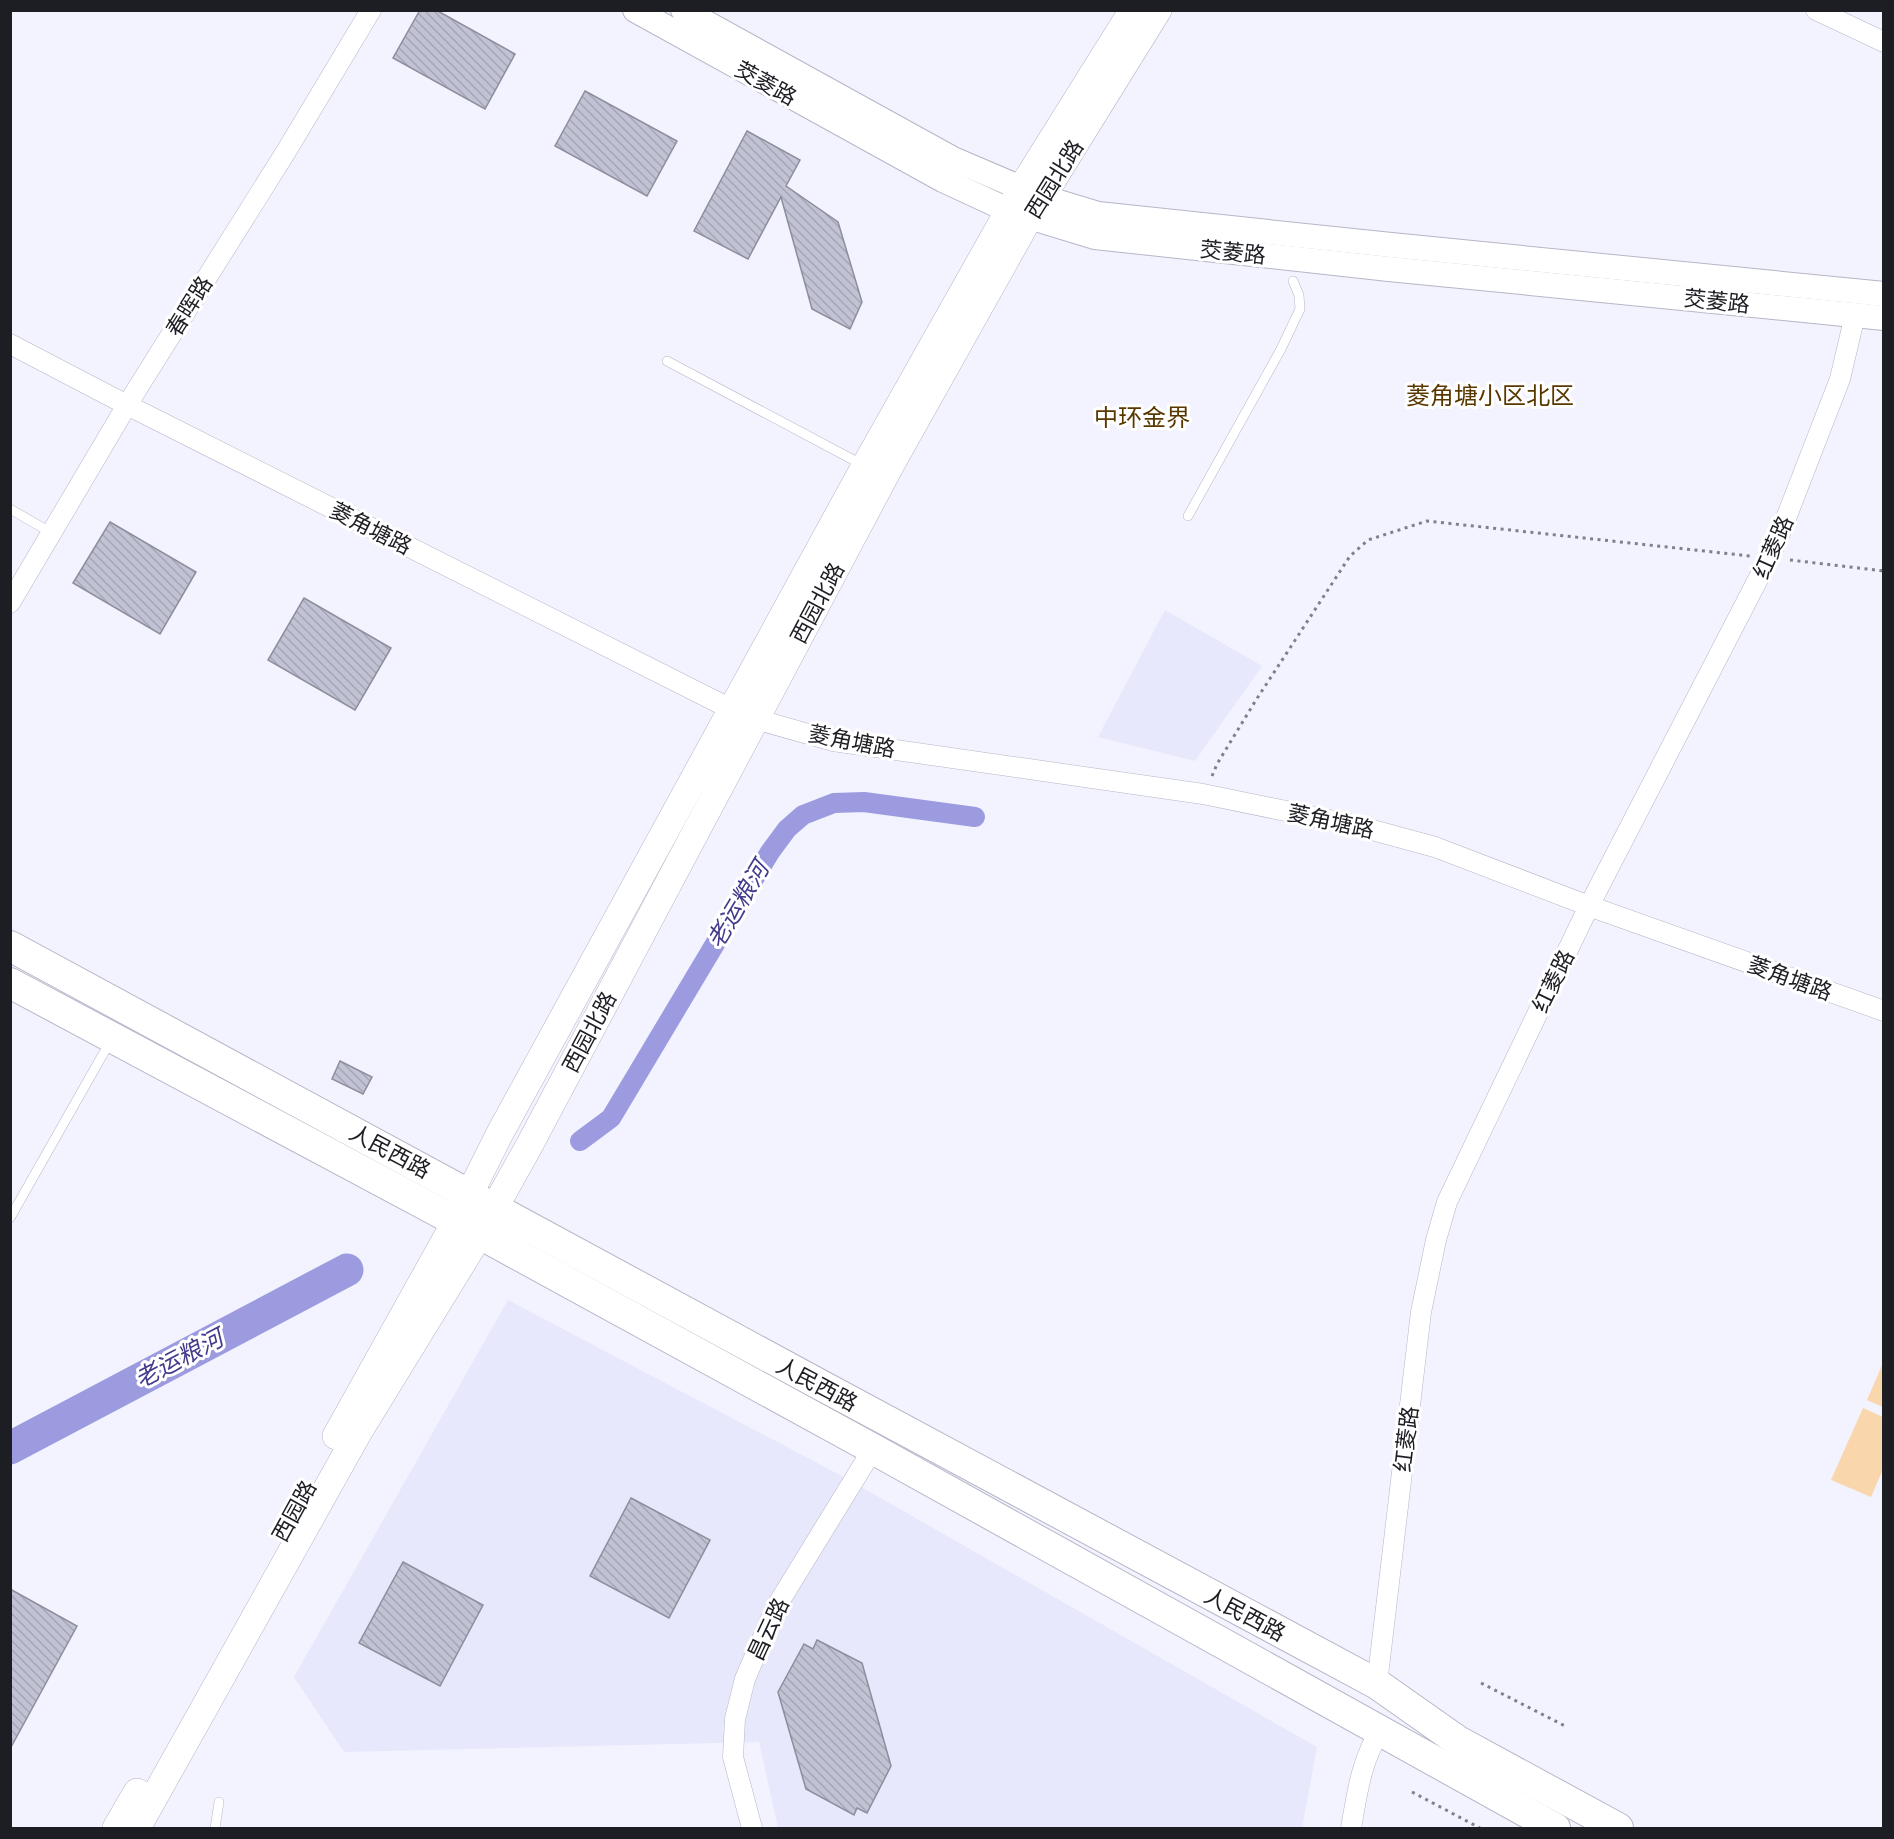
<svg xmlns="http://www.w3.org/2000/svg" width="1894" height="1839" viewBox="0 0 1894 1839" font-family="'Exo 2','Noto Sans SC',sans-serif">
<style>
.built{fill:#e7e8fc}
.pitch{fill:#f9d6ab}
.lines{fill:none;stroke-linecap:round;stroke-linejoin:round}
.canal{stroke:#9c9be0;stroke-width:20}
.river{stroke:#9c9be0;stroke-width:33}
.building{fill:url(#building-back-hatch);stroke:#8c8d9d;stroke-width:1.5}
.service-casing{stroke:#b5b6c7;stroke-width:10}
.minor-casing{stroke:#b5b6c7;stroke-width:21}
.tertiary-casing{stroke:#b5b6c7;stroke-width:26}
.secondary-casing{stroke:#b5b6c7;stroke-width:28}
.primary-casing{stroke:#b5b6c7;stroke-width:32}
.path{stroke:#7f8089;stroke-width:3;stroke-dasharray:3 4.5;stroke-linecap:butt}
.service{stroke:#fff;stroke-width:9}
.minor{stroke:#fff;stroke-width:20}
.tertiary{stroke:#fff;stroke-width:24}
.secondary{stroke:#fff;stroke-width:27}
.primary{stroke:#fff;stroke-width:30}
.labels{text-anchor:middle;stroke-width:6;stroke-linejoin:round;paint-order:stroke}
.street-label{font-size:22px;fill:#1d1d24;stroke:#fff}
.neighbourhood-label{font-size:24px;fill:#593800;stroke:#fff}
.water-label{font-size:24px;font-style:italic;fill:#443b8c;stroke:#fff}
</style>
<defs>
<pattern id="building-back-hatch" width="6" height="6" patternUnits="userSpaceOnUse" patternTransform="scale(1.5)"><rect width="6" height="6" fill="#c1c2d3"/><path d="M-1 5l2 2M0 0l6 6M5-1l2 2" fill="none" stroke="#a5a6b5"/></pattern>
</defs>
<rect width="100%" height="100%" fill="#f2f3fe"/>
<g class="built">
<polygon points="1165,610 1262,666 1195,761 1098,737"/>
<polygon points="508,1300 842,1476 1317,1747 1302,1828 778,1828 759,1742 344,1752 294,1677"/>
</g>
<g class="pitch">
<polygon points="1883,1363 1883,1407 1867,1400"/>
<polygon points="1863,1408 1883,1417 1883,1469 1871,1497 1831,1480"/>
</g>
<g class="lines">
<polyline class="canal" points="580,1141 611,1118 770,852 787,829 803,815 834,803 864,802 975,817"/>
<polyline class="river" points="10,1448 347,1270"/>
</g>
<g class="building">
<polygon points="420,10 436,10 515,54 485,109 393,58"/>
<polygon points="585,91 677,141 647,196 555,146"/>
<polygon points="747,131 800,160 786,186 838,222 862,302 850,329 812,309 781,197 748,259 694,231"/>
<polygon points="110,522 196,572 160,634 73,583"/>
<polygon points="304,598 391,648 355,710 268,660"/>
<polygon points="340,1061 372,1077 363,1094 332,1079"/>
<polygon points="631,1498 710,1540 669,1618 590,1576"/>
<polygon points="403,1562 483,1605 440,1686 359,1643"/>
<polygon points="10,1589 77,1626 10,1749"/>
<polygon points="817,1640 862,1663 891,1766 867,1813 857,1808 854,1815 806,1789 778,1692 804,1644 813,1649"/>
</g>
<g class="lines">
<defs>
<g id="service">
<polyline points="667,361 863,465"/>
<polyline points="10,509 52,533"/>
<polyline points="1188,516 1281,349 1300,309 1299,295 1293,281"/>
<polyline points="10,1218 111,1040"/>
<polyline points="215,1828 219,1802"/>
</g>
<g id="minor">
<polyline points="1816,10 1884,42"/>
<polyline points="10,344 127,405 733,710"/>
<polyline points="10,603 127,405 287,150 371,10"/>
<polyline points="755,719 833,741 1203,794 1354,825 1435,847 1589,906 1884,1011"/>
<polyline points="1377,1684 1421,1312 1436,1240 1447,1202 1589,906 1769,558 1781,531 1840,379 1855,315"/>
<polyline points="752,1828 733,1757 735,1719 745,1679 776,1607 873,1449"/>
<path d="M 1351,1828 C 1357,1794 1361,1761 1380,1731"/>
</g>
<g id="tertiary">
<polyline points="635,10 943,180 1010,211 1095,237 1389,269 1884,318"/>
<polyline points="683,10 953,159 1042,197 1098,214 1391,245 1884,294"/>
</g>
<g id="secondary">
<polyline points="336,1436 456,1221 500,1133 865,466 1021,189 1133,10"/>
<polyline points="116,1828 137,1792"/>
<polyline points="137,1828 358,1433 480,1234 529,1146 889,468 1029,218 1158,10"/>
</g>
<g id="primary">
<path d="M 10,946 C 466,1193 920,1440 1377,1684 L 1458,1741 L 1618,1828"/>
<polyline points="10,983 480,1234 873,1449 1555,1828"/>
</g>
</defs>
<use href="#service" class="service-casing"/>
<use href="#minor" class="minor-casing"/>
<use href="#tertiary" class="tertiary-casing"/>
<use href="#secondary" class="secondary-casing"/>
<use href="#primary" class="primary-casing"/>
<g class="path">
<polyline points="1790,560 1884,571"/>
<polyline points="1212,776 1217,764 1256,700 1350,556 1368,540 1427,521 1750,556"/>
<polyline points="1481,1683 1567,1727"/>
<polyline points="1412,1792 1480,1828"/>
</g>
<use href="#service" class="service"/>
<use href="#minor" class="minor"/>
<use href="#tertiary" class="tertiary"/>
<use href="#secondary" class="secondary"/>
<use href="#primary" class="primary"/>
</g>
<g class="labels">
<g class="street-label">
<text transform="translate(766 83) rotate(29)" y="8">茭菱路</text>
<text transform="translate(1054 179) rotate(-58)" y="8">西园北路</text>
<text transform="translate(1233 252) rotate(6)" y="8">茭菱路</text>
<text transform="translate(1717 301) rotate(6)" y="8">茭菱路</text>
<text transform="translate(189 306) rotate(-58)" y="8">春晖路</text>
<text transform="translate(371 528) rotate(27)" y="8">菱角塘路</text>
<text transform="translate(1773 547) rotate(-66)" y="8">红菱路</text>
<text transform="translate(817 603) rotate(-62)" y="8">西园北路</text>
<text transform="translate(852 741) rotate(11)" y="8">菱角塘路</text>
<text transform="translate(1331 821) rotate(12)" y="8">菱角塘路</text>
<text transform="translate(1790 978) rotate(20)" y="8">菱角塘路</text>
<text transform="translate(1553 981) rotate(-64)" y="8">红菱路</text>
<text transform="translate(589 1032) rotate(-62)" y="8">西园北路</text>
<text transform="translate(390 1151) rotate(28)" y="8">人民西路</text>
<text transform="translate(817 1384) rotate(28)" y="8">人民西路</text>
<text transform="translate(1406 1439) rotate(-83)" y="8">红菱路</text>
<text transform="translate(294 1511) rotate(-61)" y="8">西园路</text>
<text transform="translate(1245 1614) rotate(28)" y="8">人民西路</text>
<text transform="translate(768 1629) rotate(-65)" y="8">昌云路</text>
</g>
<g class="neighbourhood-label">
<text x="1490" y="404">菱角塘小区北区</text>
<text x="1142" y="426">中环金界</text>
</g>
<g class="water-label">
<text transform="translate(738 905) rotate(-59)" y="8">老运粮河</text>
<text transform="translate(179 1359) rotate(-28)" y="8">老运粮河</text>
</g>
</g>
<rect width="1894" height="1839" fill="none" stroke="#1d1d24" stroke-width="24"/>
</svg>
